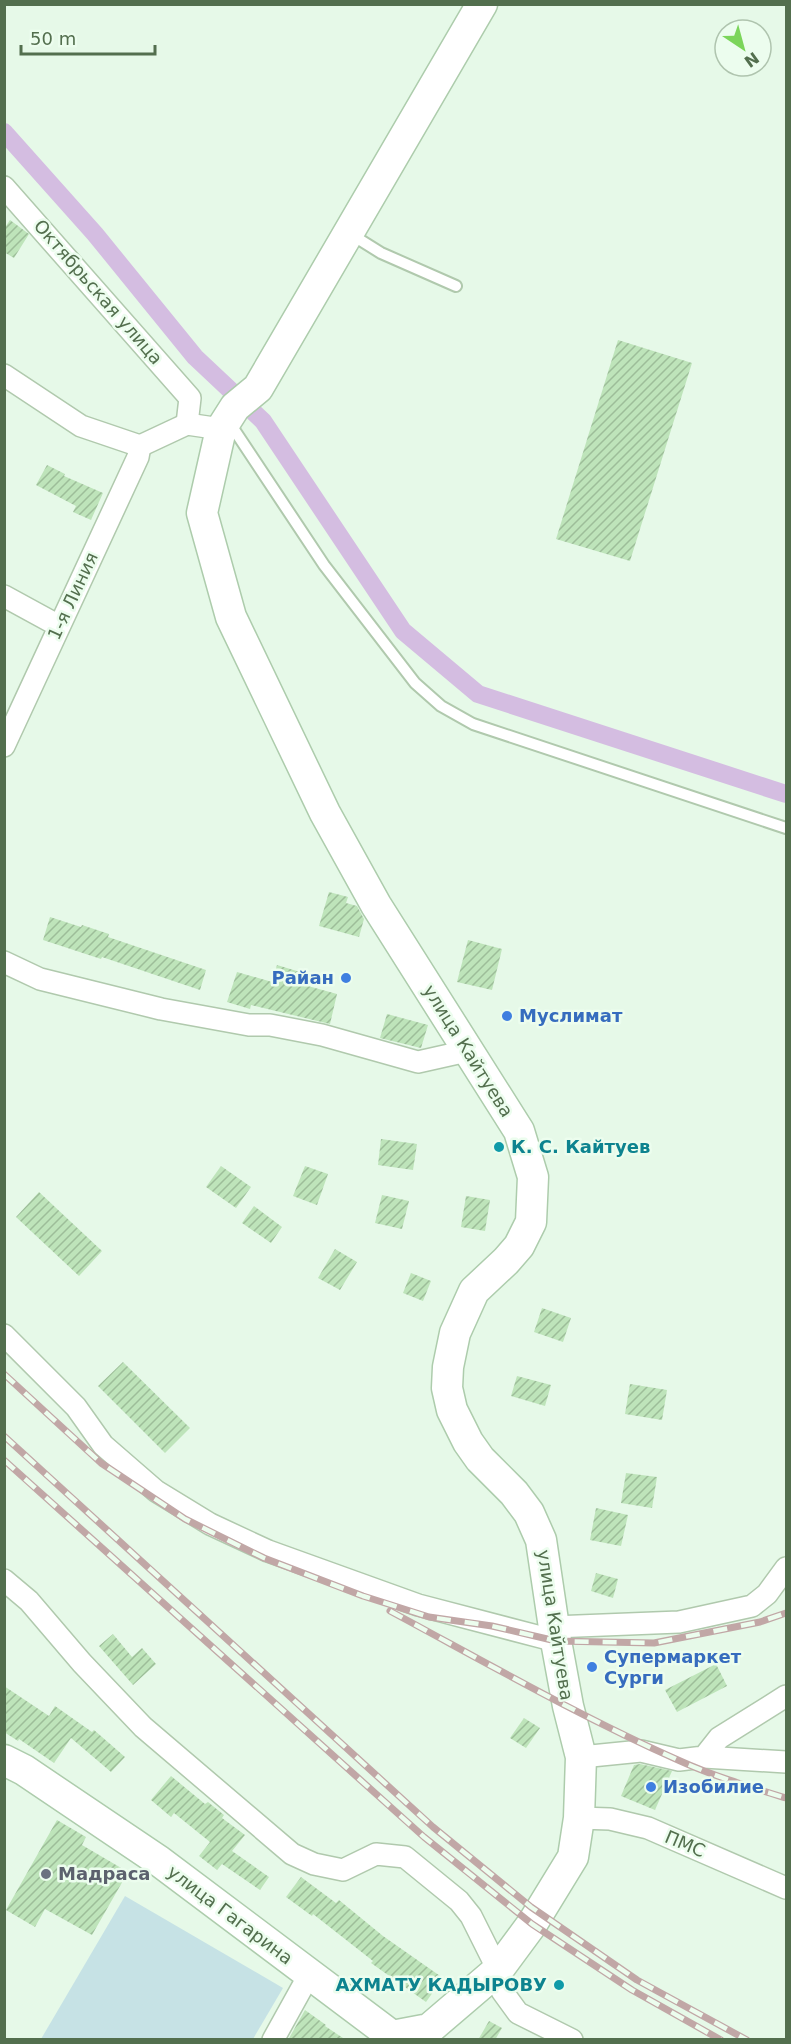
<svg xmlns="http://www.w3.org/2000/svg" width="791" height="2044" viewBox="0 0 791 2044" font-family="'DejaVu Sans',sans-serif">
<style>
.green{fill:#c6e2e5}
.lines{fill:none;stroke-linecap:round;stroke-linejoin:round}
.canal{stroke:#d4bde1;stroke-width:18}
.building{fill:url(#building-hatch)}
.service-casing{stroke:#b0c9ad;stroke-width:14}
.minor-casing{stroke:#b0c9ad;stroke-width:24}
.secondary-casing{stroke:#adccac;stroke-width:33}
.service{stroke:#fff;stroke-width:10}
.minor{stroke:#fff;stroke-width:21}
.secondary{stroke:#fff;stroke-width:30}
.rail-casing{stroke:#c1a7a6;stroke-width:7}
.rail{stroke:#ecfdee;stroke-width:4.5;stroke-dasharray:14;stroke-linecap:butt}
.shop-dot{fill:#3f7fe0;stroke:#ecfdee;stroke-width:2}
.culture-dot{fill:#0f9aa8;stroke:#ecfdee;stroke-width:2}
.worship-dot{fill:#6b7280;stroke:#ecfdee;stroke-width:2}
.labels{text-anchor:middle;stroke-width:5;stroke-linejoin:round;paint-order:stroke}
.street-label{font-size:18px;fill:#536f4e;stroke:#ecfdee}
.shop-label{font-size:18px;font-weight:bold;fill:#366cbe;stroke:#ecfdee;text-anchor:start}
.culture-label{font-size:18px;font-weight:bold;fill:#0d838f;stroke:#ecfdee;text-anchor:start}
.worship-label{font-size:18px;font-weight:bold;fill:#5b616d;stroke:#ecfdee;text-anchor:start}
</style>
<defs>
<pattern id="building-hatch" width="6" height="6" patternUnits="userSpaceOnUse" patternTransform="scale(1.5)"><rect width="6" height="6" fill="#bee4ba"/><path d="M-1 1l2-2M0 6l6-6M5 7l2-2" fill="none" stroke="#9dbd99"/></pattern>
</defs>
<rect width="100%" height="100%" fill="#e6f9e8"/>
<polygon class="green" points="125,1896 283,1988 253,2039 41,2039"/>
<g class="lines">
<polyline class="canal" points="4,132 95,234 195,357 263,421 403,631 478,694 786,794"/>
</g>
<g class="building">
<polygon points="10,220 29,234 14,258 4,252 4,229"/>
<polygon points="618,340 692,363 630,561 556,539"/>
<polygon points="47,465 65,474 64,476 103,493 91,520 73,512 76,506 36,485"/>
<polygon points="329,892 348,897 346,903 357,906 364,919 359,937 319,926"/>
<polygon points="50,917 81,927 82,925 109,934 108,937 206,970 200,990 102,957 101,959 43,940"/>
<polygon points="468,940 502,949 492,990 457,982"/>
<polygon points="277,965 300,972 297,983 337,994 330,1024 251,1005 250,1009 227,1002 237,972 272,982"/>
<polygon points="387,1014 428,1025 421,1048 380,1038"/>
<polygon points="381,1139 417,1144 413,1170 378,1165"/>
<polygon points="221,1166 251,1187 236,1208 206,1187"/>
<polygon points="305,1166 328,1174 317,1205 293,1196"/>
<polygon points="39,1192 102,1251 79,1276 16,1217"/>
<polygon points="382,1195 409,1201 402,1229 375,1223"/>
<polygon points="466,1196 490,1200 485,1231 461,1227"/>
<polygon points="254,1206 282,1227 271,1243 242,1223"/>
<polygon points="335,1249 357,1262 340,1290 318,1278"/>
<polygon points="411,1273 431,1281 423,1301 403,1293"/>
<polygon points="542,1308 571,1318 563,1342 534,1332"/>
<polygon points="123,1362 190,1428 165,1453 98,1386"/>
<polygon points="517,1376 551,1385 545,1406 511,1396"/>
<polygon points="630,1384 667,1390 662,1420 625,1414"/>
<polygon points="626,1473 657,1477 652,1508 621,1503"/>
<polygon points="596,1508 628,1515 621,1546 590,1540"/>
<polygon points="596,1573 618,1579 613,1598 591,1591"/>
<polygon points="113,1634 132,1657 142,1648 156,1664 133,1685 99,1646"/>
<polygon points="716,1664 727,1686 677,1712 665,1690"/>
<polygon points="4,1686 49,1716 55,1706 92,1732 94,1730 125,1757 111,1772 71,1738 54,1763 19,1739 18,1741 4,1732"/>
<polygon points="524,1718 540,1728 526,1748 510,1738"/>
<polygon points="640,1764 672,1771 655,1810 621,1796 634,1765"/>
<polygon points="171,1776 205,1804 208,1802 224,1815 222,1818 245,1835 232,1851 269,1877 260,1890 222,1864 217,1870 199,1856 210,1842 174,1813 171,1817 151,1800"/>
<polygon points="57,1820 86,1837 82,1845 128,1872 92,1935 45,1909 35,1927 6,1910"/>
<polygon points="301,1877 336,1903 339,1900 383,1936 443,1978 426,2002 371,1963 373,1961 313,1914 312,1916 286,1897"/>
<polygon points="305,2010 326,2025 325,2026 346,2040 288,2040"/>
<polygon points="489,2021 502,2028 495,2040 478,2040"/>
</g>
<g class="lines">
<defs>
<g id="service">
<polyline points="349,233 381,253 456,286"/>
<polyline points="229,422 324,565 415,683 441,706 473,724 786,828"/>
</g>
<g id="minor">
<polyline points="4,187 190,398 187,424"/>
<polyline points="4,375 81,426 140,446"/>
<polyline points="140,446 187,424 221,429"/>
<polyline points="4,596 59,626"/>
<polyline points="4,746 138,457 140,446"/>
<polyline points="4,962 40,979 161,1009 249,1025 270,1025 322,1035 418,1062 467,1051"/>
<polyline points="4,1335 76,1407 103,1445 156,1491 210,1524 268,1551 418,1605 556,1641"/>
<polyline points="4,1580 29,1601 82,1663 143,1727 292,1854 314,1864 343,1870 376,1854 405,1857 459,1901 471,1916 498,1970 502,1991 518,2013 572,2040"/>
<polyline points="553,1627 679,1622 752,1606 767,1594 786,1568"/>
<polyline points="581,1757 641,1751 679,1760 704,1757 719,1738 786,1696"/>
<polyline points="704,1757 786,1762"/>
<polyline points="579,1818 610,1819 648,1828 786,1888"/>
<polyline points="273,2040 309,1975"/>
</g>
<polyline id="secondary" points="4,1760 24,1770 159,1861 392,2036 429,2029 498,1970 532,1924 573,1857 579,1818 581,1757 568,1706 556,1641 541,1540 529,1513 514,1493 480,1459 468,1442 452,1410 447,1388 448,1367 455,1333 474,1291 506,1261 519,1246 531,1222 533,1177 519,1131 376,905 325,813 231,617 202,513 221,429 235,407 258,388 482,4"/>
</defs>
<use href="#service" class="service-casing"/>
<use href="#minor" class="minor-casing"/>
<use href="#secondary" class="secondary-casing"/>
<use href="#service" class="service"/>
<use href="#minor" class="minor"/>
<use href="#secondary" class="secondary"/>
<defs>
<g id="rail">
<polyline points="4,1374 101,1463 185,1519 264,1558 363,1596 429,1617 492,1626 556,1641 654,1643 760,1622 786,1613"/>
<polyline points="4,1436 433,1827 531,1907 637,1980 747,2040"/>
<polyline points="4,1460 424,1837 532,1924 632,1990 721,2040"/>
<path d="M 390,1611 C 485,1662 579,1716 678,1760 C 713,1776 750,1787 786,1798"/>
</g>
</defs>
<use href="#rail" class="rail-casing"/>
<use href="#rail" class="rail"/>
</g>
<g class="shop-dot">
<circle cx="346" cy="978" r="6"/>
<circle cx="507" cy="1016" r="6"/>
<circle cx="592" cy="1667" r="6"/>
<circle cx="651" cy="1787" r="6"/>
</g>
<g class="culture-dot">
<circle cx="499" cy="1147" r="6"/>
<circle cx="559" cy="1985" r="6"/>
</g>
<circle class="worship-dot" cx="46" cy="1874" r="6"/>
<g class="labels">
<g class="street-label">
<text transform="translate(98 292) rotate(49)" y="6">Октябрьская улица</text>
<text transform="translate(73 596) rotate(-65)" y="6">1-я Линия</text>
<text transform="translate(468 1051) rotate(58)" y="6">улица Кайтуева</text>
<text transform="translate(555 1625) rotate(81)" y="6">улица Кайтуева</text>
<text transform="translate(685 1844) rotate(23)" y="6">ПМС</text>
<text transform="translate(230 1915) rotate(37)" y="6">улица Гагарина</text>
</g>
<g class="shop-label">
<text x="334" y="984" text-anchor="end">Райан</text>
<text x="519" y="1022">Муслимат</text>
<text x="604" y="1663">Супермаркет<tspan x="604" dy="21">Сурги</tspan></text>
<text x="663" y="1793">Изобилие</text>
</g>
<g class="culture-label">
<text x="511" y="1153">К. С. Кайтуев</text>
<text x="547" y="1991" text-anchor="end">АХМАТУ КАДЫРОВУ</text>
</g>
<g class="worship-label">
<text x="58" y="1880">Мадраса</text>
</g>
</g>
<rect width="791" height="2044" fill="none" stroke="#536f4e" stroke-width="12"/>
<g transform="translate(743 48) rotate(144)"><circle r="28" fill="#ecfdee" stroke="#afc4ae" stroke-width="1.5"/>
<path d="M0-4.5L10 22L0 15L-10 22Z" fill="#7bd55a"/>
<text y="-9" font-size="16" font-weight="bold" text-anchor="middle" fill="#536f4e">N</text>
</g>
<path d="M21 45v9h134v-9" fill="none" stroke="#536f4e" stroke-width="3"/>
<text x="30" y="45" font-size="18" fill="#536f4e" stroke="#ecfdee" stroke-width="4.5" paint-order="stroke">50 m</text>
</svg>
